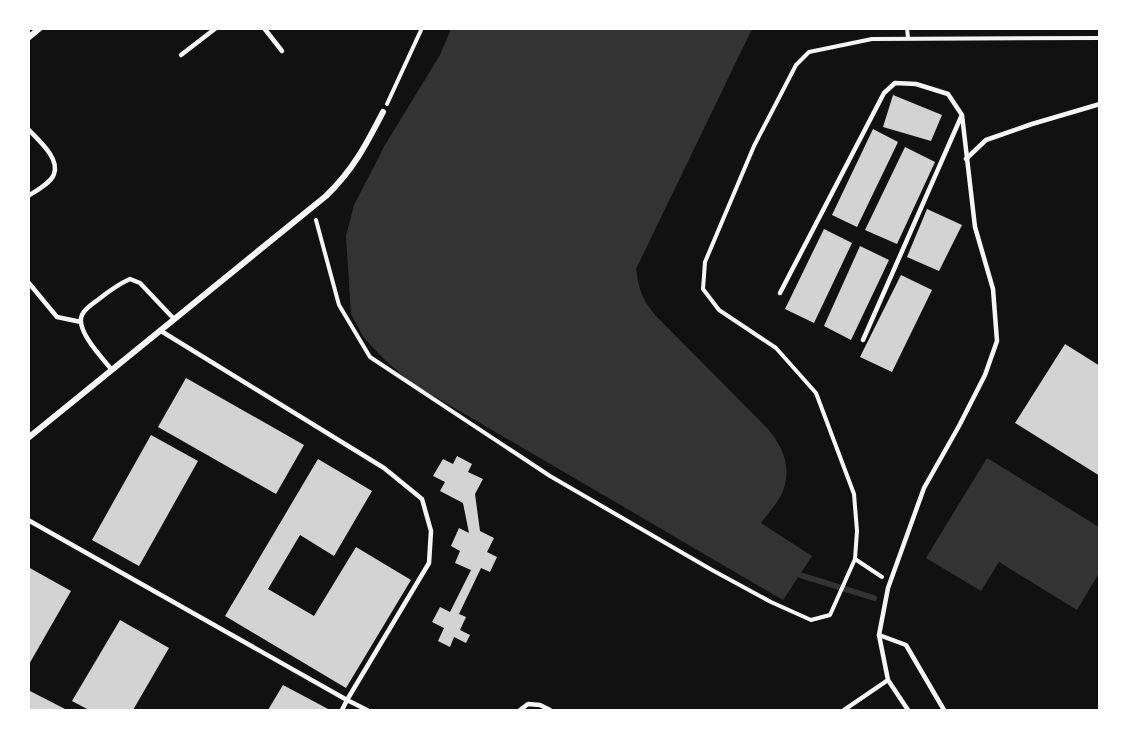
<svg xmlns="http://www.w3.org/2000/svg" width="1128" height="739" viewBox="0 0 1128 739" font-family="Quicksand,sans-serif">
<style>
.water{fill:#333}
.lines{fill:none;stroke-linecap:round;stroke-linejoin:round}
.stream{stroke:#333;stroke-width:6}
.building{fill:#d3d3d3}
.path{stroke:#f5f5f5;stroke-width:4}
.service{stroke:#f5f5f5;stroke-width:4.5}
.minor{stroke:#f5f5f5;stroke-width:6}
</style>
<rect width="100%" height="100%" fill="#111"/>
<g class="water">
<path d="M 451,29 L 752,29 L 636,269 C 639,290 642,299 656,316 L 768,429 C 783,447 792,467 783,491 C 779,502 768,513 761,523 L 812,556 L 783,600 L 410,382 L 385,360 L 364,338 L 351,314 L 346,236 L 354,205 L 385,145 L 440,55 Z"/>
<polygon points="987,458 1099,527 1099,573 1077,610 999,562 981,591 926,558"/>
</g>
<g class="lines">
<polyline class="stream" points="795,572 800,575 874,598"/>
</g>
<g class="building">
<polygon points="893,95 942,115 931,141 883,127"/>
<polygon points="873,129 898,142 857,227 832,215"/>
<polygon points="905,147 935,162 897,244 865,230"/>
<polygon points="927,209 962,225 939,271 907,257"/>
<polygon points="824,229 852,243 814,323 785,309"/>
<polygon points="860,246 889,260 851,340 824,326"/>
<polygon points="901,275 932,290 892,372 860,357"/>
<polygon points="1065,344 1100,366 1100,476 1015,423"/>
<polygon points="186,378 304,445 276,494 158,427"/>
<polygon points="151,435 198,461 139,566 92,540"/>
<polygon points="457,456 472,464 468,472 483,479 475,494 480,531 494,538 487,552 497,557 490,572 481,568 459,614 466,617 460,630 470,635 466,643 454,637 450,647 438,641 444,628 432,622 440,607 450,612 471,570 455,563 460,551 451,546 459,528 469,533 463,503 440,491 445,482 433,476 443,459 453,464"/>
<polygon points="318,459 372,491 334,556 300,535 268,589 314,616 356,547 411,580 346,688 225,616"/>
<polygon points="28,567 71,591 28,666"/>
<polygon points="120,620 169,648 133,710 89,710 72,701"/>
<polygon points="283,685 330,710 268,710"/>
<polygon points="28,690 67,710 28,710"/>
</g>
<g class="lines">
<g class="path">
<polyline points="907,28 908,38"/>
<polyline points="387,104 422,28"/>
<polyline points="316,220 339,305 370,357 550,476 712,570 771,602 811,620 830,615 855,559"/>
<polyline points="882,577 855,559 857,531 854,494 816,393 776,348 719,310 703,289 705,262 754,146 796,65 809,52 872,39 1100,38"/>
</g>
<g class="service">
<polyline points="264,28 282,51"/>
<polyline points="181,55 216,28"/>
<path d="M 28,129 C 38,140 60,158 54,174 C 51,183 36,191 28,196"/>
<polyline points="966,159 986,140 1032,124 1100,104"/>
<polyline points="28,282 57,317 81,322"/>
<polyline points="780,293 884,93 895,83 916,84 948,94 962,115 975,227 993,289 997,341 985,375 959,426 924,488 888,588 879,635 888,680 908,710"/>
<polyline points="161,331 384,468 422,499 431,531 429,563 347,700 367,710"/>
<polyline points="863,340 961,117"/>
<path d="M 112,370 C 103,359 75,330 82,315 C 85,308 94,303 99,299 C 109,291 119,284 130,279 L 140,283 L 174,319"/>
<polyline points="28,520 347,700 342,710"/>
<polyline points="879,635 906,645 944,710"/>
<polyline points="520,710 528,704 540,705 550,710"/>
<polyline points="844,710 888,680"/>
</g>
<g class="minor">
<polyline points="28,38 40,28"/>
<path d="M 28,438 L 326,196 C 353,170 366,145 383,112"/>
</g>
</g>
<rect width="1128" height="739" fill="none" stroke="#ffffff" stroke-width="60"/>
</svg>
